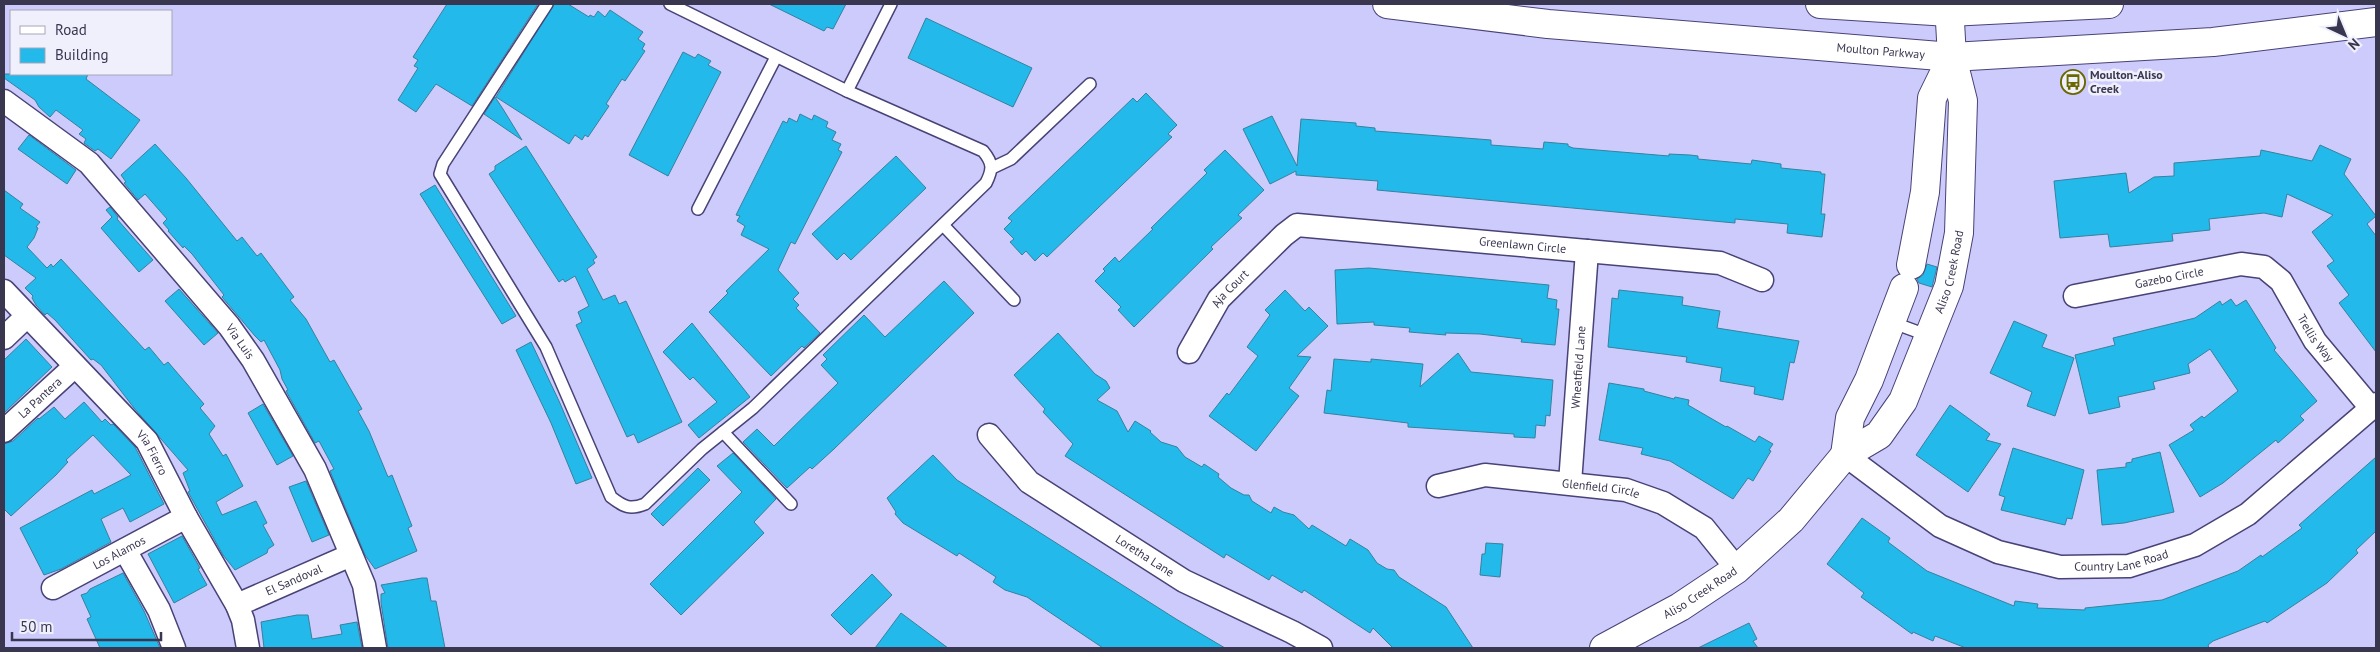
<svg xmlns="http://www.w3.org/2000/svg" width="2380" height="652" viewBox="0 0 2380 652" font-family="'PT Sans',sans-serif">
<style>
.building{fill:#23b9eb;stroke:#37819e}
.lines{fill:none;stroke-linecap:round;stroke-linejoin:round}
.lane-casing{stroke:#484276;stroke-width:14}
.street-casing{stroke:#484276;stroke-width:25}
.secondary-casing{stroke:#484276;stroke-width:30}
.primary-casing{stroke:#484276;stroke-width:30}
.lane{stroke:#fff;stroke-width:11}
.street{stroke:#fff;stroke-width:22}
.secondary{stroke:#fff;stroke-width:28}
.primary{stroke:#fff;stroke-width:28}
.labels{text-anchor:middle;stroke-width:5;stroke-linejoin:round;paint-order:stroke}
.street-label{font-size:12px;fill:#393750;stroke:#f0f0fd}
.poi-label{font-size:12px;font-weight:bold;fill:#393750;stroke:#f0f0fd;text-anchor:start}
</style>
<rect width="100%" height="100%" fill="#cdcbfc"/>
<g class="building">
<polygon points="447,4 538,4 472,106 436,84 416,112 398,100 418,68 414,66 418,60 413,57"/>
<polygon points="554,4 568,4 589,17 590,15 594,17 598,11 605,17 610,10 643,32 638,39 645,44 642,49 645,51 625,81 622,79 606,104 609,106 588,137 585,135 582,140 575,135 569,144 496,97"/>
<polygon points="769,4 846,4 833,29 827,27 824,31"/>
<polygon points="926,18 1032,68 1013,107 908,58"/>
<polygon points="683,52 695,58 698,54 711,61 708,65 721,72 668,176 629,155"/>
<polygon points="4,74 88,74 86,79 140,120 111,159 98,149 95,151 84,143 86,139 79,134 83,130 56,110 50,117 39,107 35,100 4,78"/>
<polygon points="1146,93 1177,125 1168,134 1172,137 1047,257 1043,253 1035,261 1026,251 1022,255 1010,242 1014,239 1004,229 1012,221 1008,218 1133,98 1137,102"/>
<polygon points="495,97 503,109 522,140 484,114"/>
<polygon points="800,114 812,120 814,115 828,122 826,127 836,132 832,140 841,144 838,150 842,152 795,244 791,242 778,270 799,293 793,299 799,305 796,308 820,333 804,348 802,346 771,376 709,312 728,293 726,291 769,249 741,235 745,226 737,221 740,216 736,215 783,121 787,123 789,118 797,122"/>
<polygon points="1272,116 1297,166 1301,119 1356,123 1356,126 1375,128 1375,131 1491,140 1491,145 1543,149 1544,142 1568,144 1568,146 1573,148 1669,156 1669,154 1690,155 1698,156 1698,159 1751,164 1752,160 1781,164 1781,168 1821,172 1821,174 1825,174 1821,214 1825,214 1822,237 1787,233 1788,224 1735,219 1735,223 1377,190 1378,181 1296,175 1296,171 1270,184 1243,129"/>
<polygon points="29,135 76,170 67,184 18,149"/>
<polygon points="155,144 186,178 237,241 242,237 257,256 261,253 294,297 290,300 306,319 330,362 334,360 362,409 358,411 369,431 388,477 392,475 412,526 408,528 417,551 375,569 365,555 330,471 334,469 319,441 315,443 286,391 288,390 282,379 280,370 264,340 261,342 255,336 222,297 224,295 192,254 184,246 183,248 168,231 169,230 163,223 167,219 145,194 138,200 124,183 126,182 121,175"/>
<polygon points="2320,145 2351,159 2344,174 2376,216 2367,224 2376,236 2376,352 2339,303 2349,295 2327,266 2334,261 2312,232 2333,215 2287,194 2282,217 2264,213 2209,219 2210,230 2172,234 2173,241 2110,247 2108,234 2060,238 2054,181 2126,173 2129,193 2154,177 2174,176 2174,163 2260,156 2261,150 2312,161"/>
<polygon points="526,146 597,257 593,260 595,263 587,269 603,300 615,295 619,304 626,301 682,422 638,443 634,434 627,437 576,325 582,322 578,312 589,306 575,276 565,282 563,279 559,282 489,174 495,170 495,166"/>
<polygon points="1225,150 1264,190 1238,215 1242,218 1211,247 1213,249 1134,327 1118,310 1121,307 1095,281 1105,271 1103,269 1115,257 1119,262 1153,229 1151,228 1207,173 1204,170"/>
<polygon points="896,156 926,188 851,260 844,253 837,260 812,234"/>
<polygon points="435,185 516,316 502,324 420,194"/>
<polygon points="4,190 23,204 20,208 40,222 36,227 38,228 34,238 27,247 47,268 51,264 53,267 61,259 145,350 149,347 164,365 168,362 204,404 200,408 215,426 209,434 223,456 226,454 243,486 216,502 222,515 256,501 267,523 263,525 274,545 268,549 267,553 235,570 223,555 188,492 190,491 183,473 188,470 134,408 101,365 93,359 91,360 55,320 47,313 45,315 36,305 32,298 33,296 25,288 36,278 4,255"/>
<polygon points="110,207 118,217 117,219 153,260 139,272 101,228 112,217 106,210"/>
<polygon points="1927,264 1937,267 1932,287 1919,283 1917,279 1923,275"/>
<polygon points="1369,268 1549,285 1547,298 1557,300 1556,309 1559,309 1555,345 1521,342 1522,339 1480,334 1445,333 1446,335 1409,332 1410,328 1374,325 1374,322 1337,324 1335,270"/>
<polygon points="944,281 974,313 834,449 812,469 810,467 787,488 743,442 757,429 774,446 838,383 821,365 827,359 823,355 864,315 885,337"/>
<polygon points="179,289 218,333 204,345 165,301"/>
<polygon points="1285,290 1305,311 1309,307 1328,326 1297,356 1311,357 1289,388 1299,396 1256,451 1209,416 1227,393 1229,395 1258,356 1247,347 1270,315 1265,310"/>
<polygon points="1619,290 1683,297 1682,305 1720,311 1717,328 1799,341 1794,363 1790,362 1783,400 1754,394 1755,387 1720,381 1722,368 1686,362 1687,357 1608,347 1612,298 1618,299"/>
<polygon points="2231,299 2236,306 2246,300 2276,348 2274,350 2317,401 2300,416 2304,420 2278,443 2276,440 2223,483 2200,497 2169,445 2194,430 2190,425 2202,416 2204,418 2238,391 2210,349 2188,364 2190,373 2153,382 2155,389 2118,397 2120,407 2089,414 2075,355 2115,345 2113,338 2195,318 2220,301 2222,305"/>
<polygon points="2014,321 2047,335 2042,347 2074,358 2055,416 2027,406 2032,392 1990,373"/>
<polygon points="692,323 750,397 699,438 688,425 717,402 693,377 690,380 663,352"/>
<polygon points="1058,333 1095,374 1106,381 1110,388 1097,400 1117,411 1128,432 1135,421 1151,431 1150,432 1161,442 1177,447 1185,457 1202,467 1204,464 1219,474 1218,477 1231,488 1244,495 1249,495 1252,501 1271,513 1274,507 1283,512 1294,515 1309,529 1312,525 1346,546 1350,539 1368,550 1377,563 1387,569 1394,570 1399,577 1446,607 1473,648 1393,648 1373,628 1370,633 1304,590 1302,593 1272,575 1269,580 1226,554 1224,558 1065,456 1073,444 1043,412 1045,409 1014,375"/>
<polygon points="26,339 52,367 4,413 4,360"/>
<polygon points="531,342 559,401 592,478 576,484 551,423 516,350"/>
<polygon points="1458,353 1471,372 1553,380 1550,416 1546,415 1545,426 1536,425 1535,438 1514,437 1514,434 1408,427 1408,423 1324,413 1327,390 1331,391 1334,359 1371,362 1371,359 1423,364 1420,387"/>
<polygon points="1609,383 1644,389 1644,391 1674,399 1675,397 1689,400 1688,405 1726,427 1727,426 1755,442 1759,436 1773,444 1769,450 1771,451 1753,481 1748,478 1733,499 1670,461 1641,454 1643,448 1599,440"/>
<polygon points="84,402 102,422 105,419 111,425 113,424 135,447 164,504 130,522 123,508 101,519 111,542 61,569 44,575 20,528 92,490 94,494 131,475 93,435 66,460 68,462 56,475 11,516 4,509 4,444 13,441 38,418 39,419 54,407 65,419"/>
<polygon points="263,404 293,456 277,465 248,413"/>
<polygon points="1950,405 1990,434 1986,440 2001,444 1968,492 1916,455"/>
<polygon points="2013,448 2084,470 2072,519 2067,518 2065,525 2001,510 2005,497 1999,495"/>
<polygon points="2160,452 2174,512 2124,523 2102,525 2097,470 2126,467 2126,463 2132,462 2132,459"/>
<polygon points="733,453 776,499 754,522 764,533 681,615 650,584 742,492 717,466"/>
<polygon points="933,455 957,480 1176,619 1225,648 1103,648 1027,597 1005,590 993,582 996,577 959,553 957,556 903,523 895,514 896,512 887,498"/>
<polygon points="2376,457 2376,531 2356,550 2358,553 2327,583 2267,623 2265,621 2213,641 2208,645 2209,648 1966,648 1935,636 1933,641 1913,632 1912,634 1861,597 1864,593 1827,564 1862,518 1890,538 1888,542 1927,571 2014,606 2015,601 2038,604 2037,608 2085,610 2085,608 2162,600 2238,571 2261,555 2262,557 2302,528 2299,525"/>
<polygon points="698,468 710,480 663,526 651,514"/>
<polygon points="306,481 329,535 312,542 289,487"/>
<polygon points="182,536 200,568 198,569 207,585 174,603 148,554"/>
<polygon points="1486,543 1503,544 1500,577 1480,575 1482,554 1485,554"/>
<polygon points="123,573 144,611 160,648 100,648 87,619 91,617 81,595 87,593 90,589"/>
<polygon points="872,574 892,595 851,635 831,615"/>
<polygon points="422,578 427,578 431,601 436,601 445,648 388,648 381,603 381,594 385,593 381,585"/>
<polygon points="901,613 948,648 875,648"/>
<polygon points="297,615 308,615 312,639 342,634 340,625 357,622 362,648 264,648 261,622"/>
<polygon points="1749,623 1757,639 1753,641 1758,648 1698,648"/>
</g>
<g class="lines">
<defs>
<g id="lane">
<path d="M 547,4 L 443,164 L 440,174 L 546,347 L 611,497 C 624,507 630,510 645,504 L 702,449 L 753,408 L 986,183 C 993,169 993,163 983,151 L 847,91 L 670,4"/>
<polyline points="847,91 891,4"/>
<polyline points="992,168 1011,159 1090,84"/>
<polyline points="698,209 776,57"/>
<polyline points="943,225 1014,300"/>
<polyline points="1891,322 1929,336"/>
<polyline points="723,432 791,504"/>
</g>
<g id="street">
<path id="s1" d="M 4,101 L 89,163 L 229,326 L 253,360 L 315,469 L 364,585 L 375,648"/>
<path id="s2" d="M 4,291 L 147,441 L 186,517 L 237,605 L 243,620 L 248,648"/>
<path id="s3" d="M 2075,296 L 2241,264 L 2264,267 L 2281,281 L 2315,341 L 2371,408"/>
<polyline points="4,338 27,316"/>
<path id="s4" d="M 1189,352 L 1219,299 L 1284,235 L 1297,225 L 1720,263 L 1762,280"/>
<path id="s5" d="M 4,431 L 75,366"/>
<path id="s6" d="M 989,435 L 1029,482 L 1184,581 L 1292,632 L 1321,648"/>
<path id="s7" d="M 1845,455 L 1940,526 L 1998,552 L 2060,567 L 2129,566 L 2195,545 L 2248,514 L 2376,404"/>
<path id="s8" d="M 1570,483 L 1587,251"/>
<path id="s9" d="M 1438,486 L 1485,475 L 1626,490 L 1663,503 L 1704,528 L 1737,569"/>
<polyline points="125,550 159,610 174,648"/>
<path id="s10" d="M 53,588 L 186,517"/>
<path id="s11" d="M 237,605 L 351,555"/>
</g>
<g id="secondary">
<polyline points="1911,265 1925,192 1932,98 1952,57"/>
<polyline points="1845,455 1850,418 1869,380 1904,288"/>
<path id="s12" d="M 1604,648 L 1680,607 L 1737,569 L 1791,520 L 1845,455 L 1879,435 L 1903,401 L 1949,286 L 1959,233 L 1963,101 L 1952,57"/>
</g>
<g id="primary">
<path id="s13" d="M 1387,4 L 1548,24 L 1952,57 L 2213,42 L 2376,22"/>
<polyline points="1820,4 1949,12 2109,4"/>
<polyline points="1949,4 1952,57"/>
</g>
</defs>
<use href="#lane" class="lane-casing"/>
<use href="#street" class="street-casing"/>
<use href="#secondary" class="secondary-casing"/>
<use href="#primary" class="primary-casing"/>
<use href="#lane" class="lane"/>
<use href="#street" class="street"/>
<use href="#secondary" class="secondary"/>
<use href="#primary" class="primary"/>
</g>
<defs>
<symbol id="bus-ring" viewBox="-11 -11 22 22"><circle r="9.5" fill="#f0f0fd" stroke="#6b6700" stroke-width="1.5"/><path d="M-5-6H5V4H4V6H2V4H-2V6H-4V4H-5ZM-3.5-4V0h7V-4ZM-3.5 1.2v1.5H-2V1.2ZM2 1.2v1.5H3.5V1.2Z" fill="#6b6700"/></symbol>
</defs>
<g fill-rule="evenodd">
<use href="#bus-ring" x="2059" y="68" width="28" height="28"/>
</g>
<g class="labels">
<g class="street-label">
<text dy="4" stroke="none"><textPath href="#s13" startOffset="496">Moulton Parkway</textPath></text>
<text dy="4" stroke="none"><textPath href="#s4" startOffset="395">Greenlawn Circle</textPath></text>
<text dy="4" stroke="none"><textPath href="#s12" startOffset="531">Aliso Creek Road</textPath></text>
<text dy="4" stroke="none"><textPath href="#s3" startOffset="96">Gazebo Circle</textPath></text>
<text dy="4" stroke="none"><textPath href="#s4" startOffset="76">Aja Court</textPath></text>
<text dy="4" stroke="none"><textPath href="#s3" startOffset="281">Trellis Way</textPath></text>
<text dy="4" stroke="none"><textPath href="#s1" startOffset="339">Via Luis</textPath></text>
<text dy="4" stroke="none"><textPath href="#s8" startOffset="116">Wheatfield Lane</textPath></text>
<text dy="4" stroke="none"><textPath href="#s5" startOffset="49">La Pantera</textPath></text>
<text dy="4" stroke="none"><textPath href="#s2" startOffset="220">Via Fierro</textPath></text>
<text dy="4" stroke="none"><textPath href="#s9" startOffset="165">Glenfield Circle</textPath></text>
<text dy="4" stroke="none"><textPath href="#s10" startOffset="75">Los Alamos</textPath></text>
<text dy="4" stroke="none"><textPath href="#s6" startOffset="199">Loretha Lane</textPath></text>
<text dy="4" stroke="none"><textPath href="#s7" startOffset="308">Country Lane Road</textPath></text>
<text dy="4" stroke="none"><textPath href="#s11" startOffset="62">El Sandoval</textPath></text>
<text dy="4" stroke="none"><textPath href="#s12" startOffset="111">Aliso Creek Road</textPath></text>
</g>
<g class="poi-label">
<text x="2090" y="79">Moulton-Aliso<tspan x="2090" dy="14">Creek</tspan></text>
</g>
</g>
<rect width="2380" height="652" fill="none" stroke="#393750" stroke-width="10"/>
<rect x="10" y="10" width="162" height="65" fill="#f0f0fd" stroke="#a7a6b8"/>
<rect x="20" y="26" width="25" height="8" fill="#ffffff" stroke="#a7a6b8"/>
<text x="55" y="35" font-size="15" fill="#393750">Road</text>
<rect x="20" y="48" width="25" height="15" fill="#23b9eb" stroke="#a7a6b8"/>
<text x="55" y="60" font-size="15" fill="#393750">Building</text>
<g transform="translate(2345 35) rotate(136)" stroke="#f0f0fd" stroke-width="4" paint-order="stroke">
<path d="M0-4L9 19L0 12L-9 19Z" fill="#393750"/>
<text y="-8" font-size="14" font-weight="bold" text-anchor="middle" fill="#393750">N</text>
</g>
<path d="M12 632v8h149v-8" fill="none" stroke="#393750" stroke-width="2.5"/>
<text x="20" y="632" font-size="15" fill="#393750" stroke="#f0f0fd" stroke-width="4" paint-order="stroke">50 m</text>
</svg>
